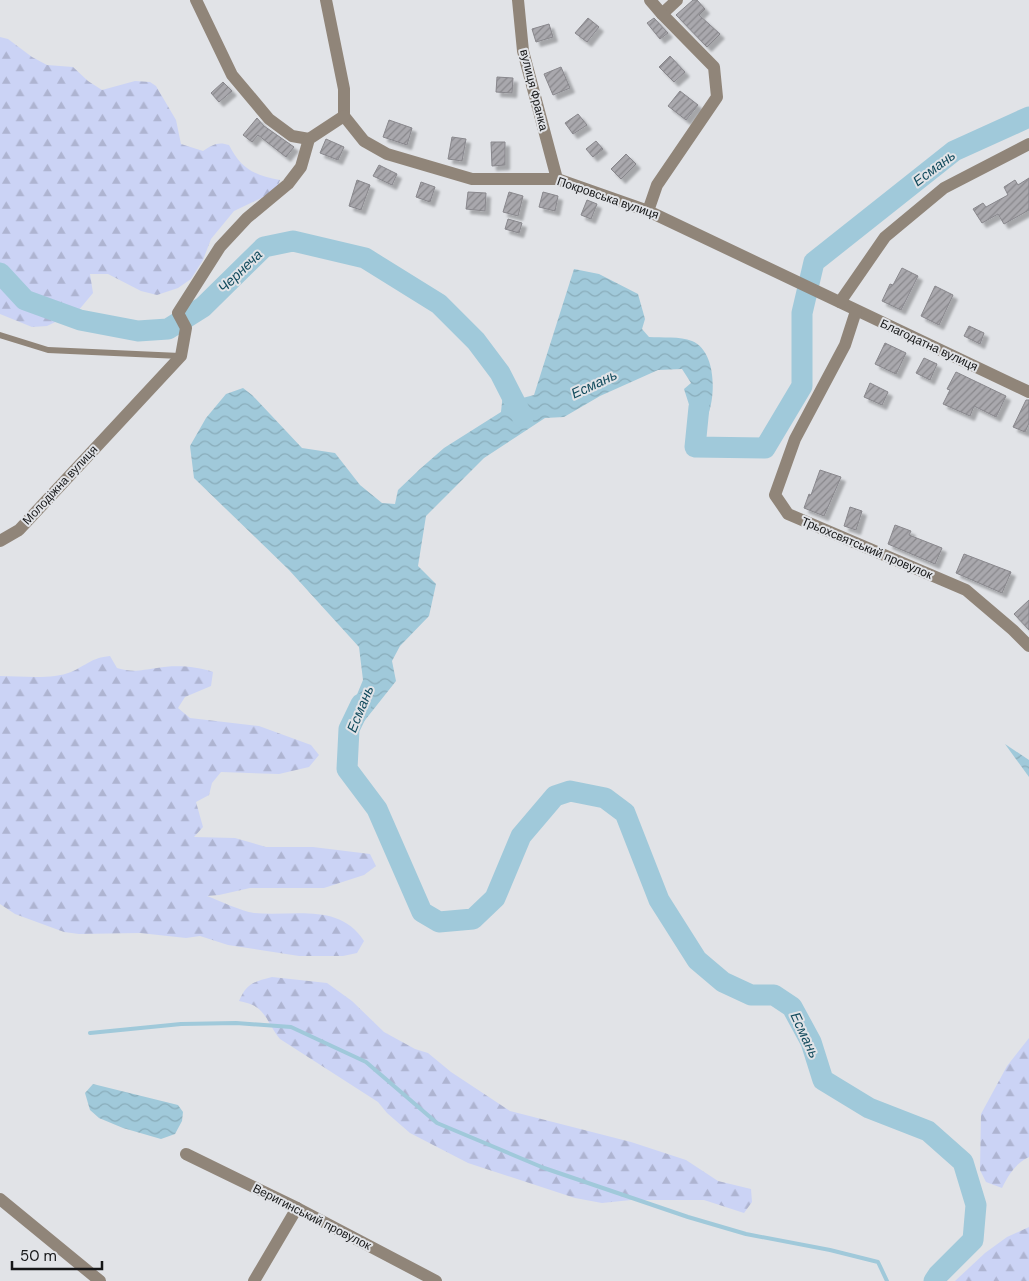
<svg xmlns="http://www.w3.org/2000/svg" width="1029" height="1281" viewBox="0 0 1029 1281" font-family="'DM Sans',sans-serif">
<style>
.forest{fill:url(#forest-firs)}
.water{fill:url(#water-waves)}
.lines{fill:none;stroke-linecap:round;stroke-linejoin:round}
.stream{stroke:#a0c9da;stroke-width:4}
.river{stroke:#a0c9da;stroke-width:21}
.building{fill:url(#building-hatch);stroke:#88878c;filter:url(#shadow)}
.service{stroke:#908579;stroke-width:6}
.minor{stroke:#908579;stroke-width:12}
.labels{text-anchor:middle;stroke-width:4;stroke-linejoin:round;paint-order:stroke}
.street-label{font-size:12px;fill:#161718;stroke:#e1e3e7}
.water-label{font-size:14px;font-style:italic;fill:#124b5d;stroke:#e1e3e7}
</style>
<defs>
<pattern id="forest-firs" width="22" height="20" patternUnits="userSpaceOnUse" patternTransform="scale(1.25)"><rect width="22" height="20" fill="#cbd3f5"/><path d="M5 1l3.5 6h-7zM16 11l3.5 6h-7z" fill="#aeb4d1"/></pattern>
<pattern id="water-waves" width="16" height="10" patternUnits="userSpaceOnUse" patternTransform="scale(1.25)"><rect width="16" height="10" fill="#a0c9da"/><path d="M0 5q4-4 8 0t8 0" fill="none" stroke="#89acba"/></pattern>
<pattern id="building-hatch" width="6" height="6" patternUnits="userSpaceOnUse" patternTransform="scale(1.25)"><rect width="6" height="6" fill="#a9a8ad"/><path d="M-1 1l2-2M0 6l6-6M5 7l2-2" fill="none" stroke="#89888c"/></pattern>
<filter id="shadow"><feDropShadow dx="4.5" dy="4.5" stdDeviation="1" flood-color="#0004"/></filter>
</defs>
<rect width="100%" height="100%" fill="#e1e3e7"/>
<g class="forest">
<path d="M 0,37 L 8,39 L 32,57 L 47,65 L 73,67 L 88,81 L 102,90 L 135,81 L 150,82 L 156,86 L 176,120 L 181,144 L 203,151 C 212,145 218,141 229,145 C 241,169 254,175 280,180 L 276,191 L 234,211 L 211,239 L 203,260 L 191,279 L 178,288 L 157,295 L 141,291 L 108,274 L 90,274 L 93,293 L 78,311 L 47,326 L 32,327 L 0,314 Z"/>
<path d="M 110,656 L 117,668 C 133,673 141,670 157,668 C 174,665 196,666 213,672 L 211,686 L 185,697 L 178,708 L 190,718 L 259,726 L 311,745 L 319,755 L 309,767 L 279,774 L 221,772 L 212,783 L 209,795 L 196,802 L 203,827 L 194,837 L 235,838 L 266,847 L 313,847 L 370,854 L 376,866 L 364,875 L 324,888 L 250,888 L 219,895 L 207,896 C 220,901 241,911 254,913 C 293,917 339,902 364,941 L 357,953 L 343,956 L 299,956 L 228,945 L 200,936 L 186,938 L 140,933 L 79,934 L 64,932 L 15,914 L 0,904 L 0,676 C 21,676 52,680 71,672 C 87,665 91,658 110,656 Z"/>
<path d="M 272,977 L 327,983 L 352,1001 L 384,1032 L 415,1049 L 428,1053 L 451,1072 L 510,1111 L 631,1142 L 686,1160 L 718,1181 L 751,1189 L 752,1202 L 744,1213 L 704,1200 L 631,1200 L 602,1203 L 575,1198 L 468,1163 L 410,1133 L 387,1113 L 378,1102 L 280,1039 C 264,1019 267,1006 239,1001 C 247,983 253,982 272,977 Z"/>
<path d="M 1029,1038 L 1029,1157 C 1015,1164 1009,1174 1002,1188 L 986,1182 L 980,1170 L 981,1114 L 1007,1066 Z"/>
<polygon points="1029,1227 1029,1281 955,1281 985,1253 1007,1237"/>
</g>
<g class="water">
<path d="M 574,269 L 599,274 L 638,294 L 645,319 L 642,329 L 649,337 C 662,338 680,336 692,341 C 716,351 716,394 708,415 C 705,422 700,428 696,435 L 693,417 L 684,389 L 691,383 L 682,369 L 658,370 L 600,396 L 564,417 L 545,418 L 484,458 L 426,516 L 418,566 L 436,584 L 429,616 L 400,646 L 392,661 L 396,681 L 358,729 L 349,729 L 351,709 L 363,680 L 359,647 L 289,570 L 194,478 L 190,446 L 206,418 L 226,394 L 243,388 L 252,395 L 302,448 L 335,453 L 360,485 L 382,503 L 395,504 L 398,490 L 420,469 L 444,448 L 501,412 L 503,393 L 515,400 L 534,395 Z"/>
<polygon points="1005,744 1029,760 1029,777"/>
<polygon points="93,1084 178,1105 183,1112 182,1121 175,1134 161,1139 123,1128 99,1118 90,1110 85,1093"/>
</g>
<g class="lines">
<polyline class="stream" points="90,1033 181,1024 236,1023 291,1027 366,1062 437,1123 544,1168 688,1217 746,1234 830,1250 878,1262 887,1281"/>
<g class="river">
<polyline points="0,273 25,300 80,320 138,331 168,329 203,307 264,247 293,241 365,258 439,304 476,341 500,373 523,418"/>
<polyline points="699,407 695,447 765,448 802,386 802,313 814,262 954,151 1029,117"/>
<polyline points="361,704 349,729 347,769 377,809 422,912 439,922 473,919 495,898 521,836 555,796 570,791 605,798 625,813 659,900 697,960 723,982 751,995 774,995 792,1007 811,1042 823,1080 869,1108 928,1131 963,1162 976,1205 973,1240 938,1275 934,1281"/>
</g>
</g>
<g class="building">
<polygon points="693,0 697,0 705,9 699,15 720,34 707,47 676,15"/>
<polygon points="588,18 599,27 587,42 575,33"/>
<polygon points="654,18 668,33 660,39 647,23"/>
<polygon points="549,24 553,37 536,42 532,29"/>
<polygon points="670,56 685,72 674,82 659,67"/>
<polygon points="561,67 570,88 553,95 544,74"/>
<polygon points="497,77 513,78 512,93 496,92"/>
<polygon points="223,82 232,91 219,102 211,93"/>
<polygon points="680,91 698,105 686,120 668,106"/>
<polygon points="578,114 587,125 573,134 565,123"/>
<polygon points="257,118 264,126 294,147 286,157 258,135 252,142 243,135"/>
<polygon points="389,120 412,128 407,145 383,137"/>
<polygon points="452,137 466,139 462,161 448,159"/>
<polygon points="326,139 344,147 338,160 320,153"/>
<polygon points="596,141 603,149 593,157 586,149"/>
<polygon points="491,142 505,142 505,165 492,166"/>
<polygon points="626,154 636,164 621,179 611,169"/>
<polygon points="379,165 397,174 392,185 373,176"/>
<polygon points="1029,178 1029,210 1004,224 998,214 982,223 973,209 983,203 986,207 1008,195 1004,187 1015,180 1018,185"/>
<polygon points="357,180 370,185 361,210 349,206"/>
<polygon points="421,182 435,187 430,202 416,197"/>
<polygon points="468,192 486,193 485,211 466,209"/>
<polygon points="509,192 523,196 518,216 503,212"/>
<polygon points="543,192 558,196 555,211 539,207"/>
<polygon points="587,200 597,204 591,219 581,215"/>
<polygon points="508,219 522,223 519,233 505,229"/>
<polygon points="902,268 918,276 901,310 882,301 890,284 893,285"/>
<polygon points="935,286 953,295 939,325 921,316"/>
<polygon points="969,326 984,333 980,344 964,336"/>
<polygon points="885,343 906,353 896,374 875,364"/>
<polygon points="924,358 937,364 930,380 916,373"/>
<polygon points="956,372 1006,396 996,417 974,406 970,416 943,404 950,390 947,389"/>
<polygon points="870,383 888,392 882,405 864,397"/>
<polygon points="1026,400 1029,400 1029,423 1025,432 1013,427"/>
<polygon points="820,470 841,477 824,516 804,508 809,494 811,495"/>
<polygon points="850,507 862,511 856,530 844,526"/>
<polygon points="895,525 911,531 909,535 942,548 935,564 888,544"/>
<polygon points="964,554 1011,572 1002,593 956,573"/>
<polygon points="1029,600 1029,630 1014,614"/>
</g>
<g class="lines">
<polyline class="service" points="0,335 48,350 180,356"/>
<g class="minor">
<polyline points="196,0 232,75 269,119 292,136 309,139"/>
<polyline points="326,0 344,89 344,116 364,141 387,154 472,179 557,179 648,211 1029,392"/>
<polyline points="518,0 523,51 557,179"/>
<polyline points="662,14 677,0"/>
<polyline points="648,211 657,185 717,97 714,67 662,14 650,0"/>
<polyline points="840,302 885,237 944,188 1029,144"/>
<polyline points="856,311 845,345 795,439 775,495 788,514 966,590 1013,630 1029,646"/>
<polyline points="0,541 19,530 181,356 186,328 178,313 220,247 247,218 288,184 301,167 309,139 344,116"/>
<polyline points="186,1154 297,1208 436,1281"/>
<polyline points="0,1199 100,1281"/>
<polyline points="254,1281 297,1208"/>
</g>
</g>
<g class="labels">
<g class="street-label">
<text transform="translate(534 90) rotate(76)" y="4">вулиця Франка</text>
<text transform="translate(608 198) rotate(19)" y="4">Покровська вулиця</text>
<text transform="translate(929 345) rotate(25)" y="4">Благодатна вулиця</text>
<text transform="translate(60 485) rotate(-47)" y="4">Молодіжна вулиця</text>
<text transform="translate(867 548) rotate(23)" y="4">Трьохсвятський провулок</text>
<text transform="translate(312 1217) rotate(27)" y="4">Веригинський провулок</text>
</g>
<g class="water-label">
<text transform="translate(934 168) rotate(-37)" y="5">Есмань</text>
<text transform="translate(240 271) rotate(-44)" y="5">Чернеча</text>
<text transform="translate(594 384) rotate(-25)" y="5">Есмань</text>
<text transform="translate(360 709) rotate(-68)" y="5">Есмань</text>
<text transform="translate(805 1035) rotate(65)" y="5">Есмань</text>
</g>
</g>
<path d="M12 1261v8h90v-8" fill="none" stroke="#161718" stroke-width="2.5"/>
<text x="20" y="1261" font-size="15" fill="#161718" stroke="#e1e3e7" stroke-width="4" paint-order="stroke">50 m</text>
</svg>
